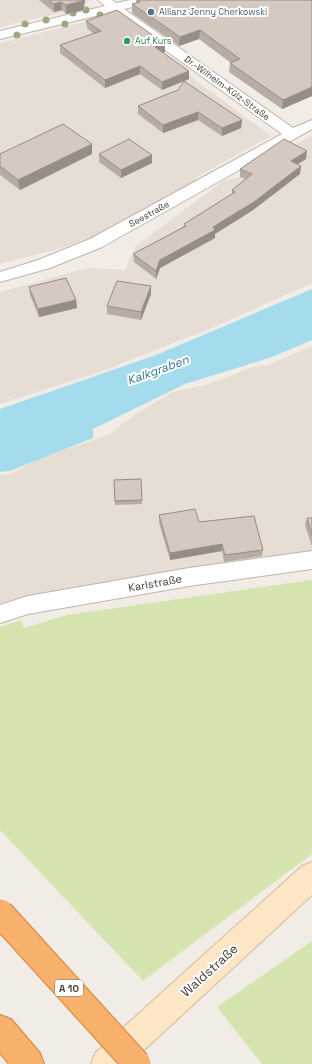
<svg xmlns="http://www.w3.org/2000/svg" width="312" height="1064" viewBox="0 0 312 1064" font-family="'Space Grotesk',sans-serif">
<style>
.residential{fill:#e6ddd4}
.green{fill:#d6e5b0}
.water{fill:#a5dced}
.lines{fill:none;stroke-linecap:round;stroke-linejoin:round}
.street-casing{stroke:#c0b5ac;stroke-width:2}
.secondary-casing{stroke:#d3ba9a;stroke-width:2}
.highway-casing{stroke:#d6833c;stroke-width:2}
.street{fill:#fff;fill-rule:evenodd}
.secondary{fill:#fce6c6;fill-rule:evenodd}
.highway{fill:#f7b16c;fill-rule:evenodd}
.highway-bridge-casing{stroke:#d6833c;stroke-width:29;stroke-linecap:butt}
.highway-bridge{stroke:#f7b16c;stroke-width:27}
.tree{fill:#9baa80}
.wall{fill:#b8ada4}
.shaded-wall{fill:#968d86}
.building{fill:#d6c9bf;stroke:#968d86}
.service-dot{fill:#5c6f8a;stroke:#fff;stroke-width:1.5}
.leisure-dot{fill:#2e9e5b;stroke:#fff;stroke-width:1.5}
.labels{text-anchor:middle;stroke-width:4;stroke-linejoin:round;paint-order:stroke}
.far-service-label{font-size:9px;fill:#4e5e75;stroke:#fff;text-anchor:start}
.far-leisure-label{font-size:9px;fill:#27864d;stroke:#fff;text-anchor:start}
.far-street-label{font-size:9px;fill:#453c36;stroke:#fff}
.shield{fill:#fff;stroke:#7d7672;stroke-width:1}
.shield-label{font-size:10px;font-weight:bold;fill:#453c36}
.street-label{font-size:11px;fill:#453c36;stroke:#fff}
.water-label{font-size:12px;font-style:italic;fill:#2f7b95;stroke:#fff}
.near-street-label{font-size:13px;fill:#453c36;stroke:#fff}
</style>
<rect width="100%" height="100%" fill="#f2ece6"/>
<g class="residential">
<polygon points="0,0 87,0 88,1 85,7 0,27"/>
<polygon points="109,16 271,136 195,178 200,181 88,239 58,249 0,264 0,43"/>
<polygon points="312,136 312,283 214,327 105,370 0,404 0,292 88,268 125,270 136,246 223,181 240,177 290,147"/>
<polygon points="312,346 312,553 63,589 0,609 0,475 10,474 41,458 108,435 139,412 173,392 206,385 253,367 268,365"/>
</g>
<g class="green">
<polygon points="312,580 312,854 143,981 0,830 0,627 21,620 24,628 67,615"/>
<polygon points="312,941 312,1064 262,1064 217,1007"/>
</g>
<polygon class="water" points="312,289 312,340 272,357 185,384 93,429 93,438 10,471 0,472 0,409 156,355"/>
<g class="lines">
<defs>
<g id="street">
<polygon points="98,0 112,0 116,3 130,0 151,0 149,3 124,9 293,128 312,120 312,129 102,247 50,268 0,282 0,272 38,260 90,239 282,134 112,12 0,39 0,31 105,6"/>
<polygon points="312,551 312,569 189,586 28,614 0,623 0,605 28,596 189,568"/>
</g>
<polygon id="secondary" points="312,862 312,895 129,1064 91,1064 95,1053 302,866"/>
<polygon id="highway" points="0,1015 11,1019 40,1053 44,1064 9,1064 0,1053"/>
</defs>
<use href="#street" class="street-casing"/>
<use href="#secondary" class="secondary-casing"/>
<use href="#highway" class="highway-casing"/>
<use href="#street" class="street"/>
<use href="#secondary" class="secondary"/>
<use href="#highway" class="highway"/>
<defs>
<polyline id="highway-bridge" points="0,913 137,1064"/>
</defs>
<use href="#highway-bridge" class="highway-bridge-casing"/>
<use href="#highway-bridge" class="highway-bridge"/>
</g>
<g class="tree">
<circle cx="86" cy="10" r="3.5"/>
<circle cx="73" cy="13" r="3.5"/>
<circle cx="100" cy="15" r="3.5"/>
<circle cx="46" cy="20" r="3.5"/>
<circle cx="25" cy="24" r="3.5"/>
<circle cx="65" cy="24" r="3.5"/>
<circle cx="17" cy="35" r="3.5"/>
</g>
<g class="wall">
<polygon points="39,0 85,0 83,10 66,14 62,10 54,12"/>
<polygon points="136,0 312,0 312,96 282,109 229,72 230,63 231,63 199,39 179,46 132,13 132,4 136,3"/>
<polygon points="86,21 165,44 165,52 163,52 189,79 162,90 140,74 105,88 60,53 60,45 94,34 87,28"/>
<polygon points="178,90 242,120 241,128 222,136 198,120 163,133 138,114 138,106"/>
<polygon points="92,144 92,154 20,190 0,175 0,154"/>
<polygon points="99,154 152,155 152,163 121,178 99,162"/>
<polygon points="306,159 297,164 300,174 253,210 215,234 215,238 160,268 156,279 134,262 133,254 183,227 184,224 232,194 232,190 246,179 240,177 240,169"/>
<polygon points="151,286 151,294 141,320 107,314 107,306"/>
<polygon points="29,287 76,300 77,308 39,317 30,295"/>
<polygon points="141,479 142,504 115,505 114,480"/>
<polygon points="159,515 199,522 263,550 262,556 224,562 222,551 170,560 159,523"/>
<polygon points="307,518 312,518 312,547 305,525"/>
</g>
<g class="shaded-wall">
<polygon points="82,0 85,0 83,10 66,14 66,5"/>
<polygon points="61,2 62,10 54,12 54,4"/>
<polygon points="200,30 199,39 179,46 180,37"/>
<polygon points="165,44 165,52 155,55 155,47"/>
<polygon points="140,66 140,74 105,88 105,80"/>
<polygon points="189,71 189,79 162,90 162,82"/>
<polygon points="312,87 312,96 282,109 283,100"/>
<polygon points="198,112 198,120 163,133 163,125"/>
<polygon points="242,120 241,128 222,136 222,128"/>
<polygon points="92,144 92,154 20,190 18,180"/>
<polygon points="307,151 306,159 290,169 291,161"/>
<polygon points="152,155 152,163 121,178 121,170"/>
<polygon points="301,166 300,174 253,210 215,234 215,238 160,268 156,279 156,271 160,260 213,227"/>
<polygon points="151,286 151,294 141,320 141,312"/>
<polygon points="76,300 77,308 39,317 38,309"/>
<polygon points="222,544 222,551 170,560 170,553"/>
</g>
<g class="building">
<polygon points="49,0 82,0 82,1 66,5 61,2 54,4"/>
<polygon points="138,0 312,0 312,87 283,100 230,63 240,59 200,30 180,37 132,4 140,2"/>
<polygon points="117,10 165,44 155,47 189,71 162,82 140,66 105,80 60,45 101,31 86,21"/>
<polygon points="184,81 242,120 222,128 198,112 163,125 138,106 178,90"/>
<polygon points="63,124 92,144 18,180 0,166 0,154"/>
<polygon points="129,139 152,155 121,170 99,154"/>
<polygon points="284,139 307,151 291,161 301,166 254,202 213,227 215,230 160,260 156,271 133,254 186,226 184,224 235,192 232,190 252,174 240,169"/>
<polygon points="66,278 76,300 38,309 29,287"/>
<polygon points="117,281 151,286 141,312 107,306"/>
<polygon points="141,479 142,500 115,501 114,480"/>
<polygon points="195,509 199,522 254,516 263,550 225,555 222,544 170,553 159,515"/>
<polygon points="307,518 312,518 312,535"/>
</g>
<circle class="service-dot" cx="151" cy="12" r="4"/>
<circle class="leisure-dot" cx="127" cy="41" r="4"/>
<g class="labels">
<g class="far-service-label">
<text x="159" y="15">Allianz Jenny Cherkowski</text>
</g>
<g class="far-leisure-label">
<text x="135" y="44">Auf Kurs</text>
</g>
<g class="far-street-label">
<text transform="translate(227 88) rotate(36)" y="3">Dr.-Wilhelm-Külz-Straße</text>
<text transform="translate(149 214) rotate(-29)" y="3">Seestraße</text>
</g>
<rect class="shield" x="55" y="980" width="28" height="16" rx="3"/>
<g class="shield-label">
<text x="69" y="992">A 10</text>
</g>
<g class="street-label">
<text transform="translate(155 583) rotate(-10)" y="4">Karlstraße</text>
</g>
<g class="water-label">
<text transform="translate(158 370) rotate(-20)" y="4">Kalkgraben</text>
</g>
<g class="near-street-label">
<text transform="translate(209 970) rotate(-42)" y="5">Waldstraße</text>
</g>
</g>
</svg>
